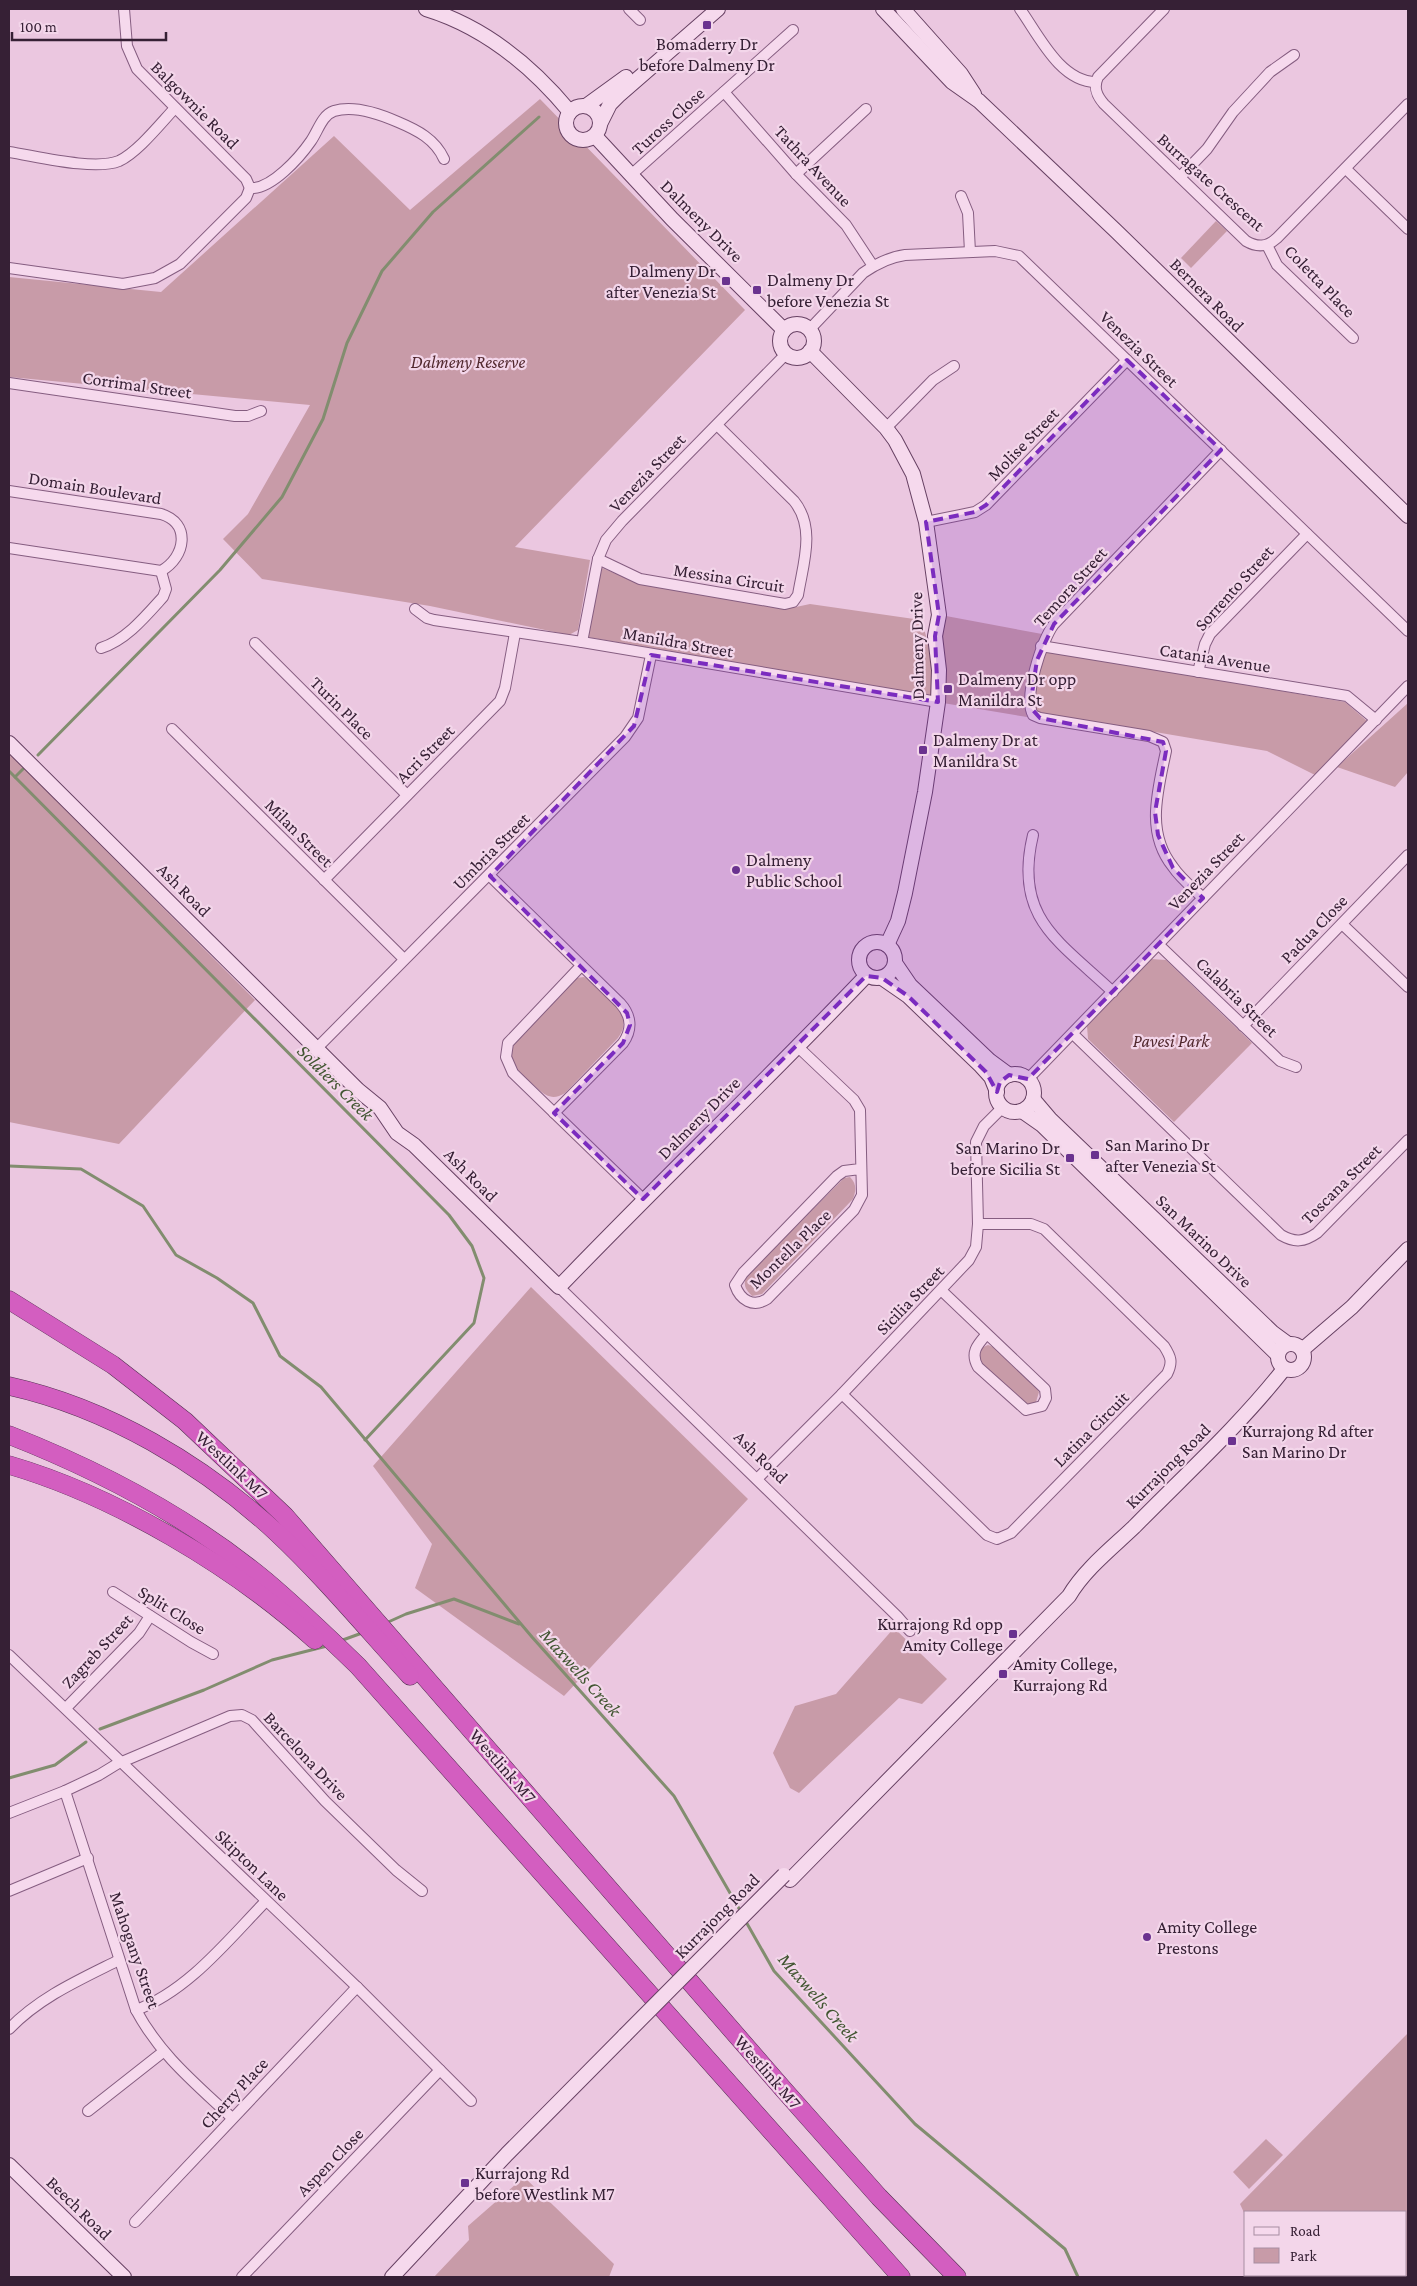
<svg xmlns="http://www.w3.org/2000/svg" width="1417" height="2286" viewBox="0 0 1417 2286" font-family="'Crimson Pro',serif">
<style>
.green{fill:#c89ba8}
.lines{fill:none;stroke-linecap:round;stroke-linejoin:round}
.stream{stroke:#828d6f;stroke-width:3}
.street-casing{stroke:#855d80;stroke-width:12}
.secondary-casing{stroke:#674163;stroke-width:16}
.highway-casing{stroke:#533151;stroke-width:19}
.street{stroke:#f6d9ed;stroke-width:10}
.secondary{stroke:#f6d9ed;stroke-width:14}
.highway{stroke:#d35ec0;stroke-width:18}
.secondary-bridge-casing{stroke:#674163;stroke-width:16;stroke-linecap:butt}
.secondary-bridge{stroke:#f6d9ed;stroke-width:14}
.marked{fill:#7b2cbf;fill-opacity:0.2;stroke:#7b2cbf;stroke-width:4;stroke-dasharray:10 6;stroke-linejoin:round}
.poi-dot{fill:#6a328f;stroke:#f3d6ea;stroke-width:2}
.labels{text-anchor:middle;stroke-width:4.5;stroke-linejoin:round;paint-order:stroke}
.poi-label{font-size:18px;fill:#362035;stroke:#f3d6ea;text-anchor:start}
.street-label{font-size:18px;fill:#362035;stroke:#f3d6ea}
.park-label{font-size:18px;font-style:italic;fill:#51282e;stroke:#f3d6ea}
.water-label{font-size:19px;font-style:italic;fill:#415531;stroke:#f3d6ea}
</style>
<rect width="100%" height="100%" fill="#ebc7e0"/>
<g class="green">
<polygon points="540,99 745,310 515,547 590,560 578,630 569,635 430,606 262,579 223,539 248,514 310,405 9,377 9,277 161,292 334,136 410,210"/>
<polygon points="1216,221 1227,231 1191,268 1181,258"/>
<path d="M 602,568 L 641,584 L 796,607 L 810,604 L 921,620 C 930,645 934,670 932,696 L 587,637 Z"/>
<polygon points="946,616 1042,634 1036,646 1026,707 1027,717 943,703 941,640"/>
<path d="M 1044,650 L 1345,702 L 1367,721 L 1315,775 L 1267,751 L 1037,712 C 1031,695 1036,667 1044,650 Z"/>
<polygon points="1408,703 1408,772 1395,787 1337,767"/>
<polygon points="9,753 255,1000 119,1144 9,1122"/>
<polygon points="1151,959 1166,960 1252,1043 1174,1122 1088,1039 1087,1026"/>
<path d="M 584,977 C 599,985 627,1008 623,1027 C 623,1030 620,1035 618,1038 L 565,1093 C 554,1100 547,1097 538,1089 C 530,1081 516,1071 512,1060 C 504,1038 561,993 576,978 Z"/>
<path d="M 850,1177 C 857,1184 856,1191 853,1199 L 762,1294 L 752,1296 C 746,1290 743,1286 746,1277 L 844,1178 Z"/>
<polygon points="531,1287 748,1499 564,1696 415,1588 432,1544 373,1466"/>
<polygon points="988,1345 996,1348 1036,1387 1039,1392 1036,1402 1028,1405 1022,1401 981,1363 978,1355 981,1348"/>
<polygon points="894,1628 947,1679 922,1704 899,1698 799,1793 790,1788 773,1753 795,1706 836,1694"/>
<polygon points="1408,2033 1408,2277 1274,2277 1273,2275 1406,2275 1406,2212 1246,2212 1246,2217 1240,2204"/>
<polygon points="1266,2139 1283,2155 1249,2189 1233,2172"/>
<polygon points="524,2177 614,2264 609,2277 434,2277 469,2240 468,2226"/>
</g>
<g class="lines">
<g class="stream">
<polyline points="38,755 220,570 282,497 323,419 347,343 382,271 433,212 539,117"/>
<polyline points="9,771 449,1215 472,1246 484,1278 474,1323 365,1440"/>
<polyline points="15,777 23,769"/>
<polyline points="9,1166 81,1169 143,1206 176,1255 217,1278 253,1303 280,1356 321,1387 532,1637 674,1796 741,1912"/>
<polyline points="386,1623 406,1614 454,1599 519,1624"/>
<polyline points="340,1641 362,1633"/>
<polyline points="100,1729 204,1690 272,1660 327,1646"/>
<polyline points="9,1778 55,1765 86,1742"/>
<polyline points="745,1920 774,1971 915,2124 1065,2249 1078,2277"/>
</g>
<defs>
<g id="street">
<polyline points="124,9 127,46 137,69 246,179 250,188"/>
<polyline points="629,9 640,20"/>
<path d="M 1020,9 C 1038,34 1060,82 1096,82"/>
<path d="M 1164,9 L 1098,77 C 1093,88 1097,96 1104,104 L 1246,241 C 1258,248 1267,247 1277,238 L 1408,104"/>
<polyline points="724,92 796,174 846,225 873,266"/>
<path d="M 9,152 C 36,156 94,171 119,161 C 138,152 160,124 175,108"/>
<polyline points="1346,169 1408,229"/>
<polyline points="796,174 866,109"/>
<polyline points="631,175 793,30"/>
<polyline points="1180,177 1207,149 1233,112 1270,72 1294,55"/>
<path d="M 250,188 C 271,190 300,157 311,141 C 318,131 322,115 334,111 C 353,105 380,114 398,122 C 417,130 435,139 444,159"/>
<polyline points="961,196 968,213 970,252"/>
<polyline points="1267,245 1277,265 1353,338"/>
<polyline points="9,268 123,284 155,278 180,264 246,198 250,188"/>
<path d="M 809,330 L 863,273 C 876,264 889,257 905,255 L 995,251 L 1019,256 L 1408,631"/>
<polyline points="9,383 235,416 248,416 261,411"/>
<polyline points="886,428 933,380 954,366"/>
<path d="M 9,491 L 161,514 C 191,523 186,557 161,571 L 9,548"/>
<polyline points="926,522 975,512 986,505 1127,360"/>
<path d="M 598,559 L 640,579 L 785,604 L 793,602 L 798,595 C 803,564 816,528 794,501 L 717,425"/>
<polyline points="415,609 427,618 434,620 582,642 938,702"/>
<polyline points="582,642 598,559 606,540 622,521 786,354"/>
<polyline points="255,643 407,795"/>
<polyline points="1041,646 1347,696 1376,720"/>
<path d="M 101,648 C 126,640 145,617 163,597 L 166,589 L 161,571"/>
<polyline points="1198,672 1205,644 1210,634 1307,534"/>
<polyline points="172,729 404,959"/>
<path d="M 1033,835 C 1013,918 1059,941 1113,992"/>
<path d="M 490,876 L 620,1003 C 631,1015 633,1029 623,1043 L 554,1113"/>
<polyline points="324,880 500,701 505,688 515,633"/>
<path d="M 1203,898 C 1193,888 1181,879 1173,867 C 1145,832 1158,790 1166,751 L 1163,742 L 1149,736 L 1040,718 L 1033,715 C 1023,697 1042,640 1054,624 L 1221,450"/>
<polyline points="1342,924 1408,987"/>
<polyline points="1159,945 1280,1061 1296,1067"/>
<polyline points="581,966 508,1043 506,1057 513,1073 643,1199"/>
<polyline points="1243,1026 1408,855"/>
<path d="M 1073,1034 L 1281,1235 C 1295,1243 1304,1242 1317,1233 L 1408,1140"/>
<path d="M 798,1047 L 854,1100 L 860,1110 L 862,1195 L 854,1210 L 767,1299 C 753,1308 740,1300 735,1285 L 743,1273 L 837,1176 L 844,1171 L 860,1169"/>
<polyline points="317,1048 625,737 638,718 651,655"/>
<polyline points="1028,1079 1408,686"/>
<polyline points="559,1287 897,1616 910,1631"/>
<path d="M 942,1291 L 1045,1389 L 1046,1398 L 1042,1406 L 1026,1410 L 978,1367 C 970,1353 977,1345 986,1335"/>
<path d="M 842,1394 L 987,1535 L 997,1539 L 1011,1533 L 1167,1374 C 1173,1362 1171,1357 1164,1346 L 1044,1229 L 1031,1224 L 978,1224"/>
<polyline points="757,1479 842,1394 969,1260 976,1247 978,1224 976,1142 984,1126 1003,1107"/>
<polyline points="113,1592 191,1642 213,1654"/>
<polyline points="9,1655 357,1987 471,2101"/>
<polyline points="66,1708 139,1633 150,1616"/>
<path d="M 65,1791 L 136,2010 C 160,2055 195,2083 232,2118"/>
<polyline points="9,1813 65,1791 99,1775 117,1764 230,1716 242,1715 252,1720 325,1801 396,1870 422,1891"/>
<polyline points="9,1891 88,1858"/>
<path d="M 136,2010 C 188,1991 228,1940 266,1901"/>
<path d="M 9,2029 C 40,1997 79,1980 119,1960"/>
<polyline points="88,2111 163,2052"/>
<polyline points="135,2222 357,1987"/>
<polyline points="242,2277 440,2070"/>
</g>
<g id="secondary">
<path d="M 426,9 C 485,27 531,65 570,112"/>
<polyline points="883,9 952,82 979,101 1116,231 1408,516"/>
<polyline points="903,9 961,74 974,94"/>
<circle cx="583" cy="123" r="17"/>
<polyline points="586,106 626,77"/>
<polyline points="600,124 610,104 618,96 718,9"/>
<polyline points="595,136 672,219 784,330"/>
<circle cx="797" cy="341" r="17"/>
<polyline points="810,351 886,428 895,440 913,474 926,522 939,615 935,636 939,670 938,702 925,792 905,893 898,921 887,945"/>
<path d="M 9,743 L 358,1090 L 380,1108 L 397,1133 L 414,1145 L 559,1287 C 660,1182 766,1081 867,975"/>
<circle cx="877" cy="960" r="18"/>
<polyline points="895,963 910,985 990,1061 1009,1075"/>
<polyline points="882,978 908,996 981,1066 991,1077 997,1092"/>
<circle cx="1015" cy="1093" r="19"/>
<polyline points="1033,1099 1050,1119 1273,1333 1288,1344"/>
<polyline points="1022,1111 1042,1125 1278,1355"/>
<circle cx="1291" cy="1357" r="13"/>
<polyline points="1302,1350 1352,1307 1408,1249"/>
<path d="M 790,1880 L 1069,1596 C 1084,1570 1112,1548 1134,1527 C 1185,1475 1239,1426 1284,1369"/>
<polyline points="9,2165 124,2277"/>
<polyline points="392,2277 507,2154 625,2035"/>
</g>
<g id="highway">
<polyline points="9,1300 113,1365 185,1421 285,1516 784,2090 879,2197 957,2277"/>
<path d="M 9,1386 C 108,1408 202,1464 276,1532 C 324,1577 366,1628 410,1676"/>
<path d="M 9,1435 C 101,1471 190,1518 266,1581 C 298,1608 328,1637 358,1666 L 901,2277"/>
<path d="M 9,1465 C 115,1496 233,1566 315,1640"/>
</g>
</defs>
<use href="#street" class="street-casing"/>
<use href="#secondary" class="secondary-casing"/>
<use href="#highway" class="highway-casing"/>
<use href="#street" class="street"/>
<use href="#secondary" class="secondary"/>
<use href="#highway" class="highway"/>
<defs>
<polyline id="secondary-bridge" points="625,2035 784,1875"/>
</defs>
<use href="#secondary-bridge" class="secondary-bridge-casing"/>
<use href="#secondary-bridge" class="secondary-bridge"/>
</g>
<path class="marked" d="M 1127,360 L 1221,450 L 1054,624 L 1037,660 L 1030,707 L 1040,718 L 1163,742 L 1166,751 L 1155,812 L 1158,835 L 1173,868 L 1203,898 L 1028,1079 L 1009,1075 L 1000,1082 L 997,1092 L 986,1072 L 908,996 L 882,978 L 866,976 L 643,1199 L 554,1113 L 623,1043 L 630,1025 L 627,1013 L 490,876 L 634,726 L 651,655 L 938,702 L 935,636 L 939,615 L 926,522 L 975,512 L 986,505 Z"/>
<g class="poi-dot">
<rect x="702" y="20" width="10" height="10" rx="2.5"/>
<rect x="721" y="276" width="10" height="10" rx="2.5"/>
<rect x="752" y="285" width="10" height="10" rx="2.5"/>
<rect x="943" y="684" width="10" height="10" rx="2.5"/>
<rect x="918" y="745" width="10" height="10" rx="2.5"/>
<circle cx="736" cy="870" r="5"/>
<rect x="1090" y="1150" width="10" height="10" rx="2.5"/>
<rect x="1065" y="1153" width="10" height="10" rx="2.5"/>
<rect x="1227" y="1436" width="10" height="10" rx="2.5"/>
<rect x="1008" y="1629" width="10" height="10" rx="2.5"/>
<rect x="998" y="1669" width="10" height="10" rx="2.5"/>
<circle cx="1147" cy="1937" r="5"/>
<rect x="460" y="2178" width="10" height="10" rx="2.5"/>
</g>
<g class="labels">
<g class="poi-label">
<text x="707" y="50" text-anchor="middle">Bomaderry Dr<tspan x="707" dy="21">before Dalmeny Dr</tspan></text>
<text x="716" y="277" text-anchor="end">Dalmeny Dr<tspan x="716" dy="21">after Venezia St</tspan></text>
<text x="767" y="286">Dalmeny Dr<tspan x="767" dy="21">before Venezia St</tspan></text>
<text x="958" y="685">Dalmeny Dr opp<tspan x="958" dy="21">Manildra St</tspan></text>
<text x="933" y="746">Dalmeny Dr at<tspan x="933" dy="21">Manildra St</tspan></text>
<text x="746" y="866">Dalmeny<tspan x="746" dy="21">Public School</tspan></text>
<text x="1105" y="1151">San Marino Dr<tspan x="1105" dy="21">after Venezia St</tspan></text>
<text x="1060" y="1154" text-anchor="end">San Marino Dr<tspan x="1060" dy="21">before Sicilia St</tspan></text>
<text x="1242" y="1437">Kurrajong Rd after<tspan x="1242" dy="21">San Marino Dr</tspan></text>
<text x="1003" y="1630" text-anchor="end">Kurrajong Rd opp<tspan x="1003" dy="21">Amity College</tspan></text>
<text x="1013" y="1670">Amity College,<tspan x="1013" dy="21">Kurrajong Rd</tspan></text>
<text x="1157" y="1933">Amity College<tspan x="1157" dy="21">Prestons</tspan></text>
<text x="475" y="2179">Kurrajong Rd<tspan x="475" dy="21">before Westlink M7</tspan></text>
</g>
<g class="street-label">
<text transform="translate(195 105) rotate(45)" y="6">Balgownie Road</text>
<text transform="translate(668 121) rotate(-42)" y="6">Tuross Close</text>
<text transform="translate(813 166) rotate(47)" y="6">Tathra Avenue</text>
<text transform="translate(1211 182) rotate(42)" y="6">Burragate Crescent</text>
<text transform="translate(702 221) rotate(45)" y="6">Dalmeny Drive</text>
<text transform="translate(1320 281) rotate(46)" y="6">Coletta Place</text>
<text transform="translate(1207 295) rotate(45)" y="6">Bernera Road</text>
<text transform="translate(1139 349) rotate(44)" y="6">Venezia Street</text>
<text transform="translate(137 385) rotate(8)" y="6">Corrimal Street</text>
<text transform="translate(1023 444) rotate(-46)" y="6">Molise Street</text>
<text transform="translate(647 473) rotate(-46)" y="6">Venezia Street</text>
<text transform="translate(95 488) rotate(9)" y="6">Domain Boulevard</text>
<text transform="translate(729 578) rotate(9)" y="6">Messina Circuit</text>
<text transform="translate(1070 587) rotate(-48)" y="6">Temora Street</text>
<text transform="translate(1234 588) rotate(-48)" y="6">Sorrento Street</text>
<text transform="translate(678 642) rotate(10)" y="6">Manildra Street</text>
<text transform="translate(917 646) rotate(-91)" y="6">Dalmeny Drive</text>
<text transform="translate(1215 658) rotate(9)" y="6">Catania Avenue</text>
<text transform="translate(342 708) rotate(45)" y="6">Turin Place</text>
<text transform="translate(425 754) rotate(-45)" y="6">Acri Street</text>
<text transform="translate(299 833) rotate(45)" y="6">Milan Street</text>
<text transform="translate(491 851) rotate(-45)" y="6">Umbria Street</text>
<text transform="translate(1206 871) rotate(-46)" y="6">Venezia Street</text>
<text transform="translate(184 890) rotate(45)" y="6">Ash Road</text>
<text transform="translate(1314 929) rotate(-46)" y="6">Padua Close</text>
<text transform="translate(1237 997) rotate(44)" y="6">Calabria Street</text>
<text transform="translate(699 1118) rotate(-45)" y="6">Dalmeny Drive</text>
<text transform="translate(471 1175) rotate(45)" y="6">Ash Road</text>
<text transform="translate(1341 1184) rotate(-45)" y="6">Toscana Street</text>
<text transform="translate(1204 1241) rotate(44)" y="6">San Marino Drive</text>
<text transform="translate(790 1249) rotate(-44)" y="6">Montella Place</text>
<text transform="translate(910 1300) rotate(-46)" y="6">Sicilia Street</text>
<text transform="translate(1091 1429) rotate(-45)" y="6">Latina Circuit</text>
<text transform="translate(761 1457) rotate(44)" y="6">Ash Road</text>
<text transform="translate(232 1465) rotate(43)" y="6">Westlink M7</text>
<text transform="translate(1168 1466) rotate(-45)" y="6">Kurrajong Road</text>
<text transform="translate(172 1610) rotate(32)" y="6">Split Close</text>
<text transform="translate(97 1651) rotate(-47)" y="6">Zagreb Street</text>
<text transform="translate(306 1756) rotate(47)" y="6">Barcelona Drive</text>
<text transform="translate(503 1766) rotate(49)" y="6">Westlink M7</text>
<text transform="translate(252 1865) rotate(44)" y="6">Skipton Lane</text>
<text transform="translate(717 1916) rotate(-45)" y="6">Kurrajong Road</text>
<text transform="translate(135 1950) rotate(71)" y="6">Mahogany Street</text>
<text transform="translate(768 2072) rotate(49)" y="6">Westlink M7</text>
<text transform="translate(234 2093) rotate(-47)" y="6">Cherry Place</text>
<text transform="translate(330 2162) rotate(-46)" y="6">Aspen Close</text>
<text transform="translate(79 2208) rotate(44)" y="6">Beech Road</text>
</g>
<g class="park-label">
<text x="468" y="368">Dalmeny Reserve</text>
<text x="1171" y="1047">Pavesi Park</text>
</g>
<g class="water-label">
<text transform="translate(336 1082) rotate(45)" y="7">Soldiers Creek</text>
<text transform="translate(581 1672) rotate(48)" y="7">Maxwells Creek</text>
<text transform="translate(819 1997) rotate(49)" y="7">Maxwells Creek</text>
</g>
</g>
<rect width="1417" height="2286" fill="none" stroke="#362035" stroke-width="20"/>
<rect x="1244" y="2211" width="162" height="65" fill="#f3d6ea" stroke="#a78da2"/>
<rect x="1254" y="2227" width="25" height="8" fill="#f6d9ed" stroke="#a78da2"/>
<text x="1290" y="2236" font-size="15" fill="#362035">Road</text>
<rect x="1254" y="2248" width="25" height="15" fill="#c89ba8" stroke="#a78da2"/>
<text x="1290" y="2261" font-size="15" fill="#362035">Park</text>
<path d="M12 32v8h154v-8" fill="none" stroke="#362035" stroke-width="2.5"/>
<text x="20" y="32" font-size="15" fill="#362035" stroke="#f3d6ea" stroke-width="4" paint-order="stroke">100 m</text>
</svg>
